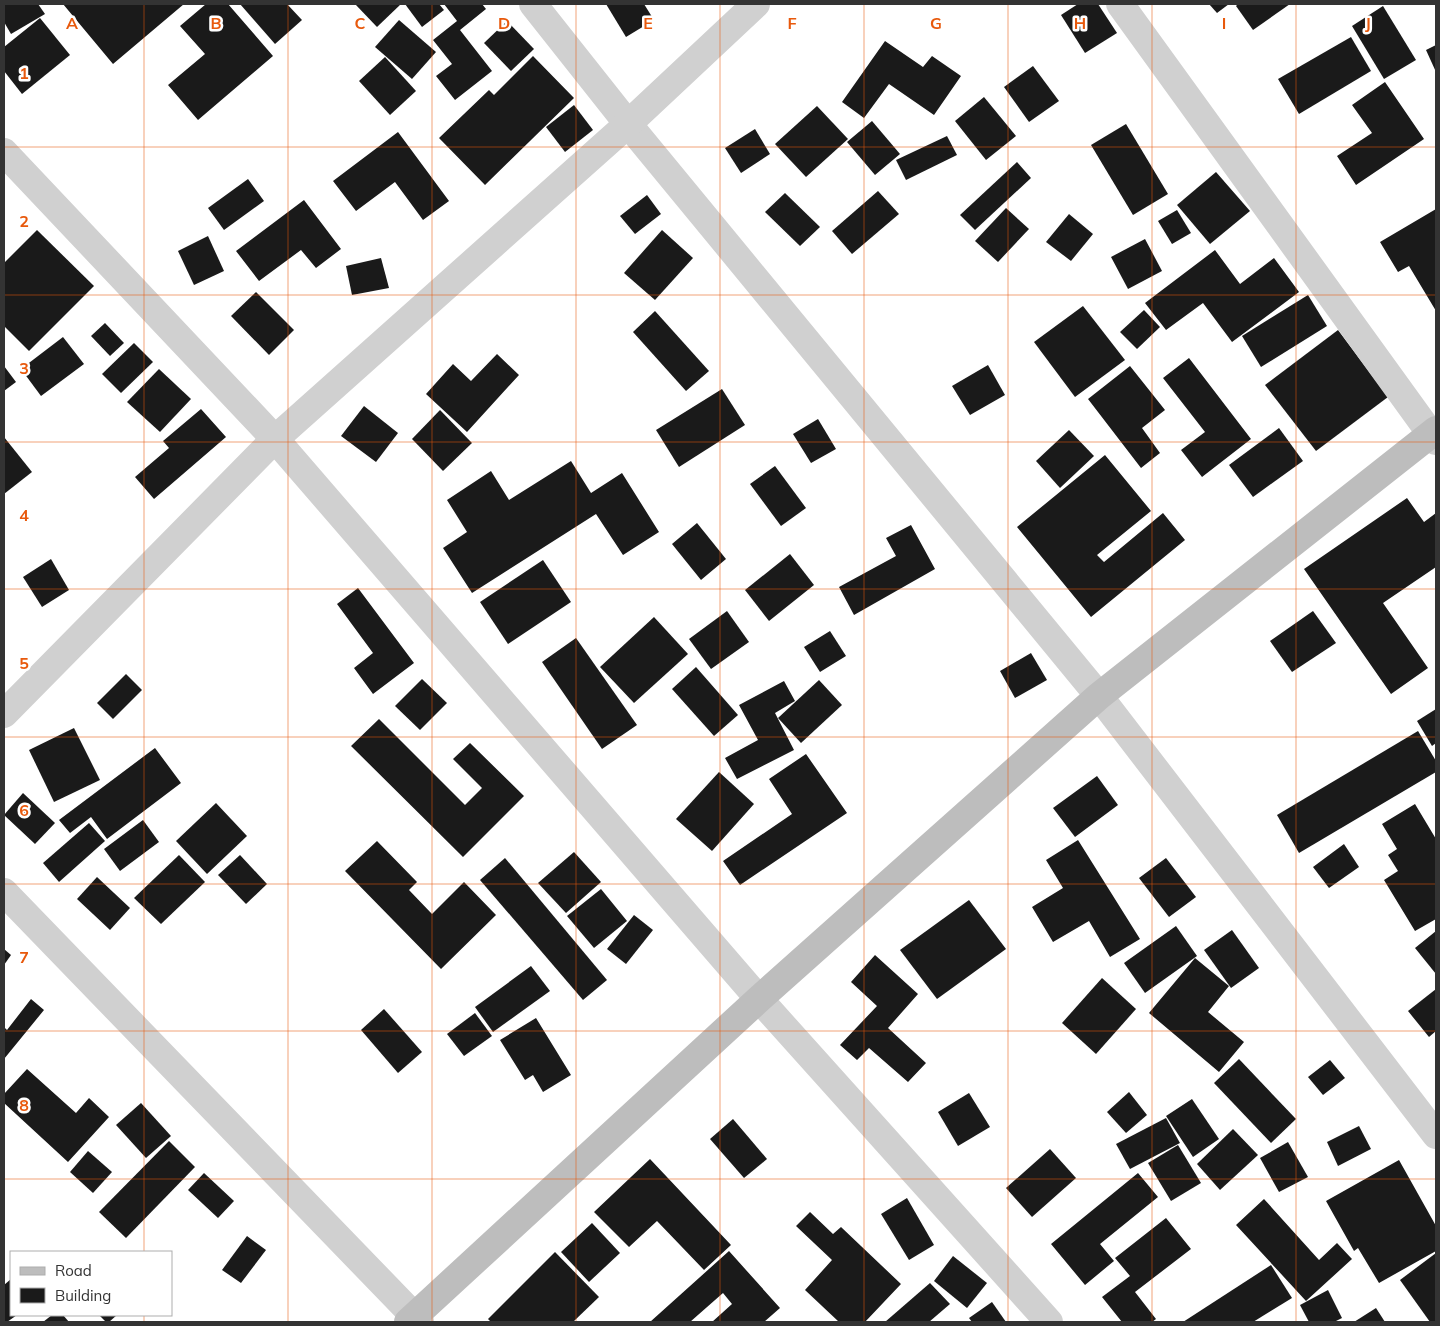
<svg xmlns="http://www.w3.org/2000/svg" width="1440" height="1326" viewBox="0 0 1440 1326" font-family="Mulish,sans-serif">
<style>
.building{fill:#1a1a1a}
.lines{fill:none;stroke-linecap:round;stroke-linejoin:round}
.street{stroke:#d0d0d0;stroke-width:28}
.secondary{stroke:#bdbdbd;stroke-width:28}
.grid{fill:none;stroke:#e8590c;stroke-width:1;stroke-opacity:0.55}
.grid-label{font-size:16px;text-anchor:middle;font-weight:bold;fill:#e8590c;stroke:#fff;stroke-width:5;stroke-linejoin:round;paint-order:stroke}
</style>
<rect width="100%" height="100%" fill="#fff"/>
<g class="building">
<polygon points="4,4 38,4 45,14 11,34 4,22"/>
<polygon points="63,4 110,4 111,5 113,4 184,4 113,64"/>
<polygon points="206,4 228,4 273,56 198,120 168,85 205,54 180,26"/>
<polygon points="240,4 287,4 302,20 275,44"/>
<polygon points="355,4 401,4 377,27"/>
<polygon points="405,4 439,4 444,10 422,27"/>
<polygon points="444,4 482,4 486,9 460,30 492,71 455,100 436,76 452,64 433,40 457,21"/>
<polygon points="606,4 644,4 654,20 626,37"/>
<polygon points="1078,4 1098,4 1117,33 1085,53 1061,15"/>
<polygon points="1209,4 1229,4 1217,13"/>
<polygon points="1238,4 1290,4 1253,30 1236,6"/>
<polygon points="1383,6 1416,60 1384,79 1352,26"/>
<polygon points="40,18 70,55 22,94 4,71 4,47"/>
<polygon points="399,20 436,52 412,79 375,47"/>
<polygon points="507,21 534,49 511,71 484,43"/>
<polygon points="1351,37 1371,71 1299,114 1278,79"/>
<polygon points="885,41 923,67 932,56 961,76 934,115 889,84 864,118 842,102"/>
<polygon points="1436,45 1436,72 1426,50"/>
<polygon points="533,56 574,98 485,185 439,138 489,90 494,95"/>
<polygon points="385,57 416,91 390,115 359,81"/>
<polygon points="1033,66 1059,101 1029,122 1004,87"/>
<polygon points="1385,82 1424,139 1356,185 1337,156 1372,133 1352,105"/>
<polygon points="984,97 1016,136 986,160 955,121"/>
<polygon points="574,105 593,130 565,152 546,127"/>
<polygon points="817,106 848,139 806,177 775,144"/>
<polygon points="872,121 900,154 875,175 847,142"/>
<polygon points="1126,124 1168,194 1133,215 1091,145"/>
<polygon points="755,129 770,154 741,173 725,148"/>
<polygon points="398,132 449,201 423,220 395,182 356,211 333,181"/>
<polygon points="947,136 957,155 906,180 896,160"/>
<polygon points="1017,162 1031,178 975,230 960,215"/>
<polygon points="1216,172 1250,211 1210,244 1177,205"/>
<polygon points="248,179 264,201 224,230 208,208"/>
<polygon points="878,191 899,214 852,254 832,231"/>
<polygon points="785,193 820,227 800,246 765,212"/>
<polygon points="647,195 661,214 635,234 620,216"/>
<polygon points="304,200 341,249 316,268 301,250 259,281 236,251"/>
<polygon points="1006,208 1029,229 998,262 975,241"/>
<polygon points="1436,209 1436,311 1409,266 1398,272 1380,242"/>
<polygon points="1177,210 1191,233 1172,244 1158,221"/>
<polygon points="1069,214 1093,234 1071,261 1046,242"/>
<polygon points="37,230 94,286 29,351 4,326 4,263"/>
<polygon points="662,230 693,258 655,300 624,273"/>
<polygon points="208,236 224,271 194,285 178,251"/>
<polygon points="1145,239 1162,271 1128,289 1111,257"/>
<polygon points="1215,250 1240,284 1274,258 1299,292 1232,342 1203,303 1166,330 1145,303"/>
<polygon points="381,258 389,288 352,295 346,266"/>
<polygon points="256,292 294,330 269,355 231,316"/>
<polygon points="1308,295 1327,326 1261,367 1242,336"/>
<polygon points="1083,306 1125,360 1075,397 1034,342"/>
<polygon points="1144,310 1160,327 1137,349 1120,332"/>
<polygon points="655,311 709,371 686,391 633,332"/>
<polygon points="105,323 124,343 110,356 91,336"/>
<polygon points="1338,330 1388,397 1316,451 1265,385"/>
<polygon points="63,337 84,364 41,396 21,369"/>
<polygon points="134,343 153,362 121,393 102,374"/>
<polygon points="497,354 519,375 467,432 426,394 453,364 471,381"/>
<polygon points="1189,358 1251,439 1202,477 1181,450 1205,432 1163,378"/>
<polygon points="988,365 1005,395 970,415 952,386"/>
<polygon points="4,366 16,382 4,391"/>
<polygon points="1130,366 1165,410 1142,428 1160,453 1141,468 1088,399"/>
<polygon points="159,369 191,399 160,432 127,402"/>
<polygon points="722,389 745,425 679,467 656,430"/>
<polygon points="364,406 398,433 376,462 341,436"/>
<polygon points="201,409 226,437 154,499 135,477 169,448 163,441"/>
<polygon points="440,410 472,443 443,471 412,439"/>
<polygon points="818,419 836,449 811,463 793,434"/>
<polygon points="1279,428 1303,461 1253,497 1229,465"/>
<polygon points="1069,430 1094,456 1060,488 1036,461"/>
<polygon points="4,437 32,472 4,494"/>
<polygon points="1105,455 1151,511 1097,555 1104,562 1163,513 1185,540 1091,617 1017,527"/>
<polygon points="571,461 591,493 622,473 659,532 623,555 596,514 472,593 443,548 467,532 447,500 491,471 509,500"/>
<polygon points="775,466 806,508 781,526 750,484"/>
<polygon points="1407,498 1424,522 1436,513 1436,567 1383,603 1428,668 1391,694 1304,569"/>
<polygon points="697,523 726,559 701,580 672,544"/>
<polygon points="911,525 935,569 854,615 839,587 896,556 886,538"/>
<polygon points="790,554 814,585 769,621 745,590"/>
<polygon points="51,559 69,590 42,607 23,577"/>
<polygon points="543,560 571,602 508,644 480,602"/>
<polygon points="358,588 414,663 373,694 354,668 373,653 337,604"/>
<polygon points="727,611 749,642 711,669 689,639"/>
<polygon points="1313,611 1336,643 1292,672 1270,641"/>
<polygon points="654,617 688,654 634,703 600,667"/>
<polygon points="830,631 846,656 820,672 804,647"/>
<polygon points="576,638 637,725 602,749 542,662"/>
<polygon points="1031,653 1047,680 1015,698 1000,671"/>
<polygon points="696,667 738,715 714,736 672,689"/>
<polygon points="126,674 142,690 113,719 97,703"/>
<polygon points="422,679 447,703 420,730 395,706"/>
<polygon points="819,680 842,705 801,743 778,718"/>
<polygon points="784,681 795,701 775,713 794,750 737,779 725,758 758,740 739,705"/>
<polygon points="1436,709 1436,743 1432,746 1417,721"/>
<polygon points="379,719 465,805 482,788 453,759 470,743 524,796 463,857 351,746"/>
<polygon points="74,728 100,780 54,802 29,750"/>
<polygon points="1418,731 1436,761 1436,772 1299,853 1277,815"/>
<polygon points="155,748 181,783 107,839 91,817 70,833 59,820"/>
<polygon points="806,754 847,813 740,885 723,861 792,814 769,779"/>
<polygon points="719,772 754,804 712,851 676,819"/>
<polygon points="1097,776 1118,805 1075,837 1053,808"/>
<polygon points="23,793 55,823 35,844 4,815"/>
<polygon points="216,803 247,836 207,874 176,841"/>
<polygon points="1415,804 1436,839 1436,919 1415,931 1384,880 1398,871 1388,855 1397,849 1382,824"/>
<polygon points="143,820 159,842 120,871 104,849"/>
<polygon points="89,823 105,841 59,882 43,863"/>
<polygon points="1078,840 1140,939 1110,957 1089,921 1053,942 1032,907 1063,888 1046,860"/>
<polygon points="377,841 417,882 409,890 432,914 464,882 496,915 441,969 345,871"/>
<polygon points="1344,844 1359,867 1329,888 1313,867"/>
<polygon points="574,852 601,882 566,913 538,883"/>
<polygon points="179,855 205,882 161,924 134,898"/>
<polygon points="240,855 267,884 246,904 218,875"/>
<polygon points="505,858 607,980 583,1000 480,880"/>
<polygon points="1166,858 1196,897 1169,917 1139,878"/>
<polygon points="97,877 130,908 110,930 77,899"/>
<polygon points="601,889 627,921 594,948 567,916"/>
<polygon points="969,900 1006,949 937,999 900,950"/>
<polygon points="634,915 653,930 626,964 607,949"/>
<polygon points="1176,926 1197,956 1145,993 1124,963"/>
<polygon points="1232,930 1259,968 1231,988 1204,950"/>
<polygon points="1436,931 1436,974 1415,948"/>
<polygon points="4,949 11,955 4,965"/>
<polygon points="875,955 918,994 888,1028 926,1063 908,1082 869,1048 857,1060 840,1045 877,1006 851,982"/>
<polygon points="1195,958 1229,986 1208,1012 1244,1042 1219,1072 1149,1013"/>
<polygon points="531,966 550,991 493,1032 475,1007"/>
<polygon points="1102,978 1136,1009 1096,1054 1062,1023"/>
<polygon points="1436,989 1436,1031 1429,1037 1408,1011"/>
<polygon points="31,999 44,1010 4,1059 4,1027 7,1030"/>
<polygon points="384,1009 422,1052 398,1073 361,1030"/>
<polygon points="475,1013 492,1036 464,1056 447,1034"/>
<polygon points="536,1018 571,1075 543,1092 533,1075 525,1080 500,1040"/>
<polygon points="1239,1059 1296,1119 1271,1143 1214,1083"/>
<polygon points="1330,1060 1345,1078 1323,1095 1308,1077"/>
<polygon points="27,1069 76,1113 89,1098 109,1117 68,1162 4,1103 4,1094"/>
<polygon points="1129,1092 1147,1115 1126,1133 1107,1112"/>
<polygon points="969,1093 990,1127 958,1146 938,1112"/>
<polygon points="1192,1099 1219,1139 1193,1157 1166,1116"/>
<polygon points="141,1103 171,1136 146,1158 116,1125"/>
<polygon points="1166,1118 1180,1143 1130,1169 1116,1144"/>
<polygon points="733,1119 767,1159 744,1178 710,1139"/>
<polygon points="1359,1126 1371,1149 1338,1166 1327,1142"/>
<polygon points="1233,1129 1258,1155 1220,1190 1197,1164"/>
<polygon points="169,1141 195,1167 126,1238 99,1212"/>
<polygon points="1288,1142 1308,1177 1279,1192 1260,1158"/>
<polygon points="1178,1145 1201,1183 1171,1201 1148,1163"/>
<polygon points="1050,1149 1076,1178 1032,1217 1006,1188"/>
<polygon points="88,1151 112,1172 93,1193 70,1172"/>
<polygon points="650,1159 731,1245 704,1270 657,1221 629,1247 594,1212"/>
<polygon points="1399,1160 1436,1226 1436,1251 1379,1283 1358,1248 1354,1251 1326,1201"/>
<polygon points="204,1173 234,1201 218,1218 188,1190"/>
<polygon points="1138,1173 1158,1197 1100,1244 1114,1261 1085,1285 1051,1244"/>
<polygon points="907,1198 934,1245 909,1260 881,1214"/>
<polygon points="1264,1199 1319,1260 1337,1243 1352,1259 1306,1301 1236,1225"/>
<polygon points="810,1212 833,1234 841,1227 901,1284 865,1322 839,1322 805,1290 832,1260 796,1226"/>
<polygon points="1166,1218 1191,1249 1135,1292 1156,1319 1152,1322 1122,1322 1102,1297 1130,1276 1115,1258"/>
<polygon points="592,1223 620,1253 589,1282 561,1252"/>
<polygon points="247,1236 266,1250 241,1283 222,1270"/>
<polygon points="729,1251 780,1308 764,1322 712,1322 732,1304 723,1293 690,1322 650,1322"/>
<polygon points="555,1252 599,1297 573,1322 491,1322 488,1319"/>
<polygon points="1436,1253 1436,1322 1430,1322 1400,1280"/>
<polygon points="953,1256 987,1283 967,1308 934,1281"/>
<polygon points="1271,1265 1292,1298 1253,1322 1183,1322"/>
<polygon points="11,1279 11,1315 17,1315 7,1322 4,1322 4,1285"/>
<polygon points="930,1283 950,1304 929,1322 885,1322"/>
<polygon points="1328,1290 1342,1318 1334,1322 1309,1322 1300,1305"/>
<polygon points="992,1302 1006,1322 972,1322 969,1318"/>
<polygon points="1376,1308 1385,1322 1354,1322"/>
<polygon points="52,1315 63,1315 69,1322 43,1322"/>
<polygon points="99,1315 117,1315 109,1322 106,1322"/>
</g>
<g class="lines">
<g class="street">
<polyline points="533,4 628,124 1099,696 1436,1135"/>
<polyline points="1120,4 1436,441"/>
<polyline points="4,152 275,439 759,999 1049,1322"/>
<polyline points="4,714 275,439 628,124 756,4"/>
<polyline points="4,892 420,1322"/>
</g>
<polyline class="secondary" points="408,1322 759,999 1099,696 1436,430"/>
</g>
<path class="grid" d="M 144,4 L 144,1252M 288,4 L 288,1322M 432,4 L 432,1322M 576,4 L 576,1322M 720,4 L 720,1322M 864,4 L 864,1322M 1008,4 L 1008,1322M 1152,4 L 1152,1322M 1296,4 L 1296,1322M 4,147 L 1436,147M 4,295 L 1436,295M 4,442 L 1436,442M 4,589 L 1436,589M 4,737 L 1436,737M 4,884 L 1436,884M 4,1031 L 1436,1031M 4,1179 L 1436,1179M 144,1315 L 144,1322"/>
<g class="grid-label">
<text x="72" y="29">A</text>
<text x="216" y="29">B</text>
<text x="360" y="29">C</text>
<text x="504" y="29">D</text>
<text x="648" y="29">E</text>
<text x="792" y="29">F</text>
<text x="936" y="29">G</text>
<text x="1080" y="29">H</text>
<text x="1224" y="29">I</text>
<text x="1368" y="29">J</text>
<text x="24" y="79">1</text>
<text x="24" y="227">2</text>
<text x="24" y="374">3</text>
<text x="24" y="521">4</text>
<text x="24" y="669">5</text>
<text x="24" y="816">6</text>
<text x="24" y="963">7</text>
<text x="24" y="1111">8</text>
</g>
<rect width="1440" height="1326" fill="none" stroke="#333333" stroke-width="10"/>
<rect x="10" y="1251" width="162" height="65" fill="#ffffff" stroke="#adadad"/>
<rect x="20" y="1267" width="25" height="8" fill="#bdbdbd" stroke="#adadad"/>
<text x="55" y="1276" font-size="15" fill="#333333">Road</text>
<rect x="20" y="1288" width="25" height="15" fill="#1a1a1a" stroke="#adadad"/>
<text x="55" y="1301" font-size="15" fill="#333333">Building</text>
</svg>
